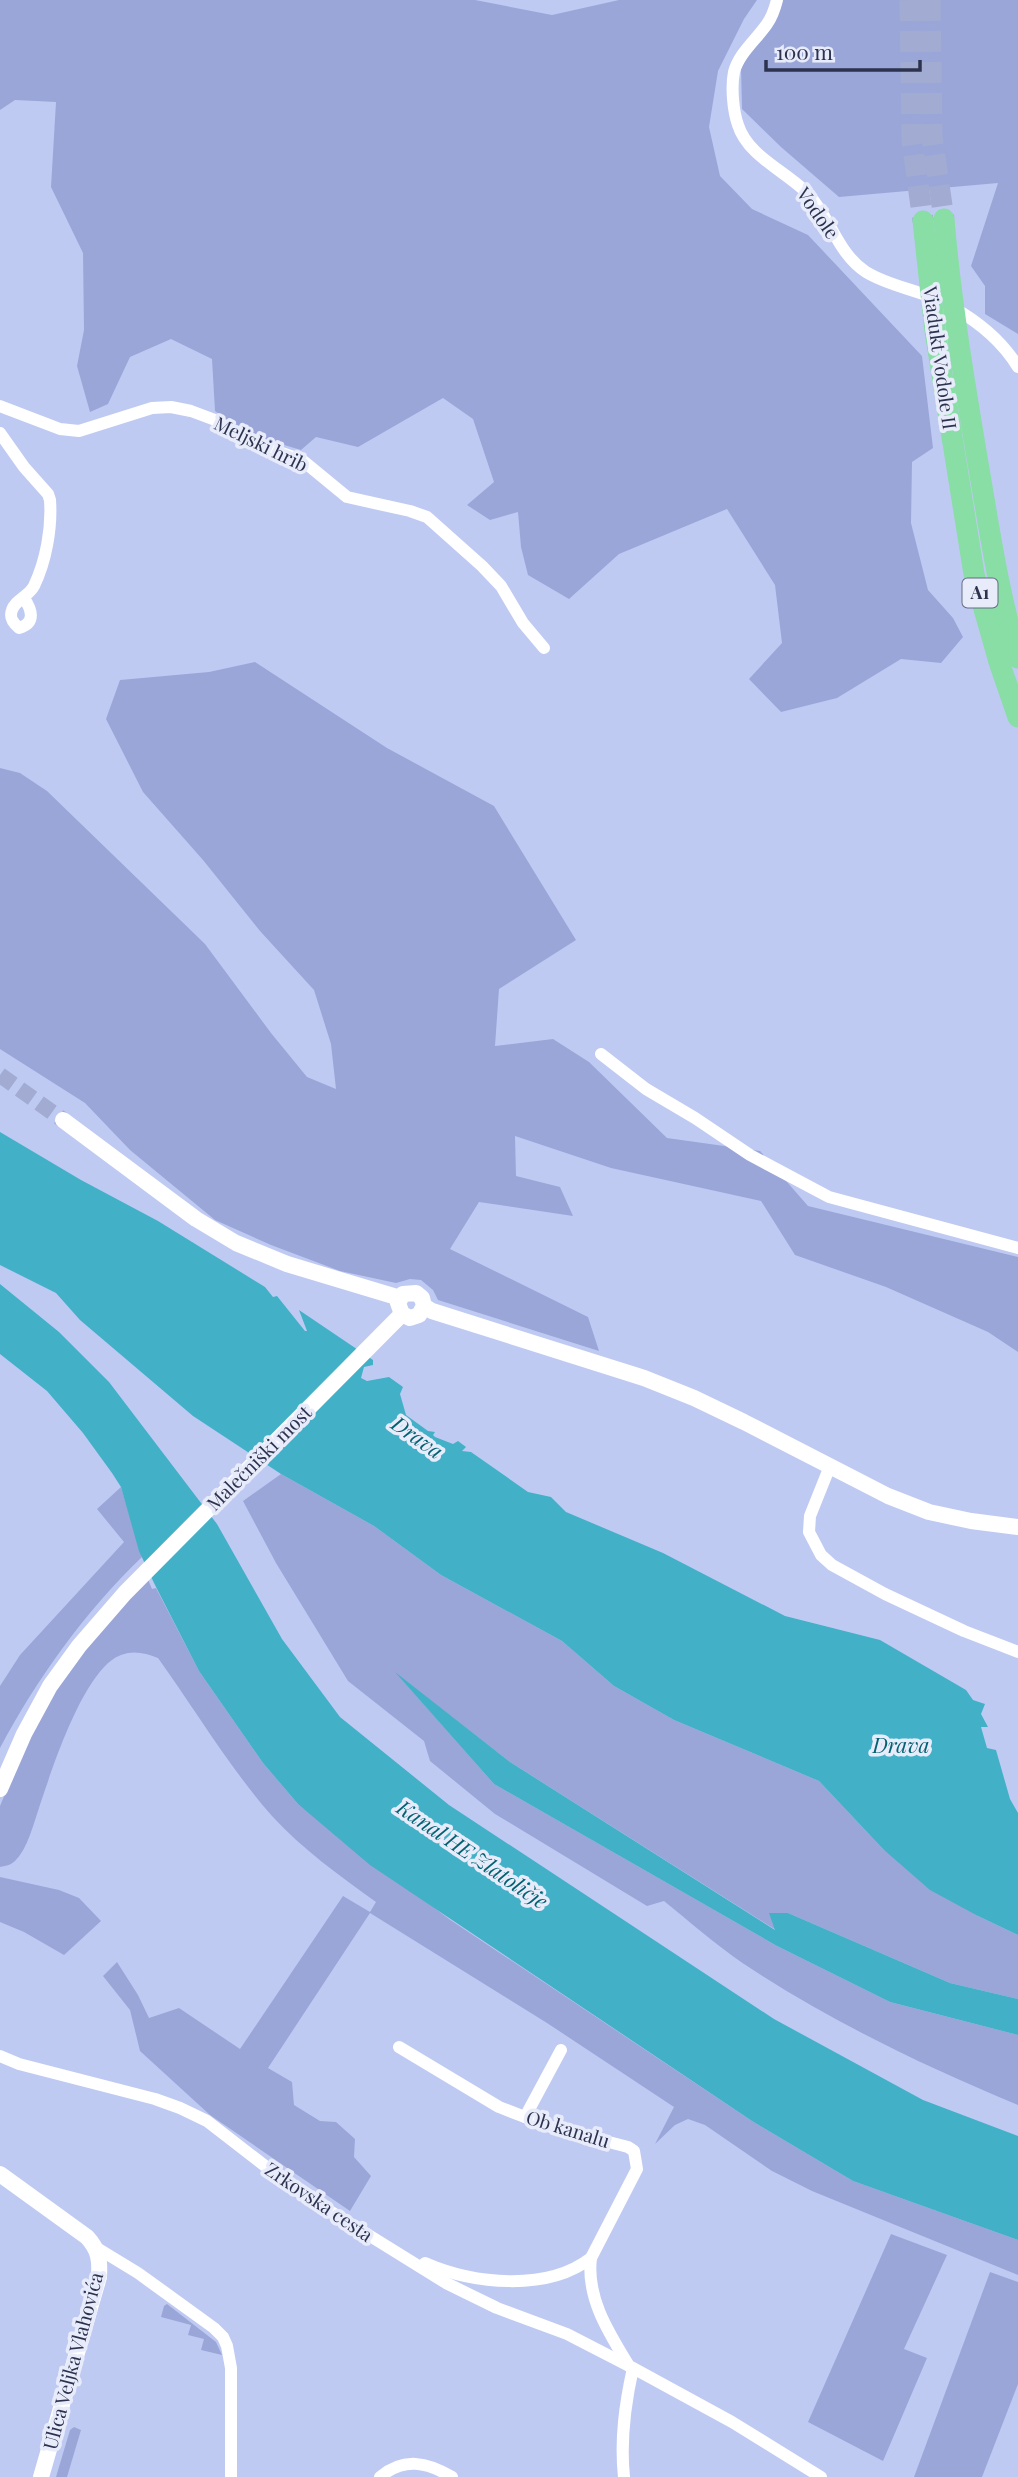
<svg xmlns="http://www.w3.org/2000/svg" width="1018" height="2477" viewBox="0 0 1018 2477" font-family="'Playfair Display',serif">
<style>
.green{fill:#9aa6d8}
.water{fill:#42b0c7}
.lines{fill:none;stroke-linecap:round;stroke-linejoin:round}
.secondary-tunnel{stroke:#a2acd2;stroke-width:16;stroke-dasharray:16 8;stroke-linecap:butt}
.highway-tunnel{stroke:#a2acd2;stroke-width:21;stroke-dasharray:21 10;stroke-linecap:butt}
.street{stroke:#fff;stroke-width:12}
.secondary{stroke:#fff;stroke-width:16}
.highway{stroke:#88dea5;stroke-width:21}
.labels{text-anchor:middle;stroke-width:7;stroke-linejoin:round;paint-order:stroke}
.shield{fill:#e8ecfa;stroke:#656a82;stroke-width:2}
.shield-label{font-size:18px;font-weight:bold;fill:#2d334f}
.street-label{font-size:19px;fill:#2d334f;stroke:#e8ecfa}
.water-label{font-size:21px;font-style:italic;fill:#026272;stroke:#e8ecfa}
</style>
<rect width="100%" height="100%" fill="#bfcaf3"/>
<g class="green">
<polygon points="0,0 475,0 552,15 619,0 757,0 744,19 718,71 709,127 720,176 752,209 808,235 922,356 933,448 912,462 911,523 928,590 953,618 963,637 941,663 901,659 837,698 781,712 749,679 782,643 775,585 727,509 619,554 569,599 528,575 521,547 518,512 490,520 467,505 494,482 473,419 443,398 358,447 316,437 301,450 247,434 215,411 212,359 171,339 130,357 108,404 90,412 77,366 84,330 83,253 51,187 56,102 15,100 0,110"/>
<polygon points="775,0 1018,0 1018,334 985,314 985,286 971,266 998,183 839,197 781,147 742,109 741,68 758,40"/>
<polygon points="255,662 387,748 494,806 576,940 499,989 495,1046 553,1039 589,1062 667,1138 760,1151 808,1206 1018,1257 1018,1352 988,1332 886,1287 795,1255 761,1201 611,1168 515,1136 516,1176 560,1187 573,1216 479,1202 450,1249 588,1317 599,1351 438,1300 433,1290 421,1280 410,1279 396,1283 340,1271 271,1245 215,1220 130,1150 85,1103 0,1049 0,768 20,773 47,791 205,944 271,1033 307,1077 336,1089 331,1044 314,990 260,931 203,860 143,792 106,719 120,680 209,672"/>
<path d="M 281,1474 L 374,1526 L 441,1575 L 562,1641 L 614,1686 L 674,1720 L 819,1781 L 883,1849 L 978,1916 L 1018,1935 L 1018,1999 L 950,1983 L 788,1913 L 776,1930 L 510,1762 L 399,1676 L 494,1784 L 777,1946 L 890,2002 L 1018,2035 L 1018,2105 C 922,2065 830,2021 744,1964 C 716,1945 690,1922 664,1901 L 647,1906 L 495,1814 L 430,1761 L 424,1741 L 348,1681 L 276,1563 L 243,1501 Z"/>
<path d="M 121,1487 L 142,1557 C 84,1613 38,1677 0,1748 L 0,1686 L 20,1655 L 124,1542 L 97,1509 Z"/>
<path d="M 147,1577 L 152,1589 L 156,1588 L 199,1671 L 263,1763 L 298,1804 L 449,1919 L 752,2121 L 853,2181 L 1018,2240 L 1018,2275 L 812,2191 L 772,2171 L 705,2125 L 688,2119 L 675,2125 L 655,2144 L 674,2107 L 547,2023 L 370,1913 L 268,2068 L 292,2082 L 294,2105 L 320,2121 L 336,2122 L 355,2139 L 354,2157 L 371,2176 L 350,2211 L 210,2115 L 140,2051 L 130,2010 L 103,1976 L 117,1962 L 138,1995 L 149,2018 L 179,2008 L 240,2049 L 343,1896 L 370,1912 L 376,1902 C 340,1876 302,1849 272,1816 C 229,1767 196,1711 158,1658 C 145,1653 134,1650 121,1655 C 84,1668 51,1772 39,1808 C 33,1825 28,1848 15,1861 C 11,1865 5,1866 0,1867 L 0,1806 L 28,1739 L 56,1687 L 80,1652 Z"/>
<polygon points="0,1877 59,1890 79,1898 101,1921 64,1955 24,1932 0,1922"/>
<polygon points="891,2234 947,2255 904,2349 927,2358 883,2461 808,2422"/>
<polygon points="990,2272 1018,2282 1018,2384 982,2477 914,2477"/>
<polygon points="167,2304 216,2342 222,2355 201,2350 204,2339 188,2335 191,2325 161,2317 164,2306"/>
<polygon points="74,2427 81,2430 67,2477 56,2477 70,2430"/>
</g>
<g class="water">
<polygon points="0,1132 81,1180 158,1221 265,1287 273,1297 277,1296 305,1331 307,1331 299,1310 373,1360 373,1365 364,1367 361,1378 367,1381 389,1377 403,1387 400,1394 406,1415 428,1431 435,1432 433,1435 435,1437 453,1444 458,1441 466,1447 462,1451 471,1452 528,1492 551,1497 566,1512 663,1553 785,1616 880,1640 966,1690 973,1700 985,1704 981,1714 988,1727 981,1727 987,1748 996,1750 1010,1799 1018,1813 1018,1935 978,1916 930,1890 883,1849 819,1781 674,1720 614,1686 562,1641 441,1575 374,1526 281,1474 193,1416 80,1320 56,1293 0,1265"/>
<polygon points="0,1284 59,1332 109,1382 217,1524 282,1639 340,1717 449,1805 774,2019 923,2100 1018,2136 1018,2240 853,2181 752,2121 370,1865 298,1804 263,1763 199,1671 154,1583 139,1551 121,1487 112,1473 83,1433 47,1391 0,1354"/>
<polygon points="395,1672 510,1762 775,1930 769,1913 788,1913 950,1983 1018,1999 1018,2035 890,2002 777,1946 494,1784"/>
</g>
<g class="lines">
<polyline class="secondary-tunnel" points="0,1075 63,1120"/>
<g class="highway-tunnel">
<polyline points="910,0 912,141 923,221"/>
<polyline points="930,0 932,137 944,219"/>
</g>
<g class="street">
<path d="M 777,0 C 775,8 772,17 767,24 C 756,40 739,53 734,72 C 731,87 733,111 738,125 C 748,157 788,172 809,195 C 831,219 838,254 866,272 C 887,285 913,289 936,299"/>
<path d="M 952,307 C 979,322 1002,341 1018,367"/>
<polyline points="0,406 60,429 79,431 152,408 171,407 191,411 215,420 244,440 302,460 347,497 410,511 427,517 482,566 501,586 523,623 544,648"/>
<path d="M 0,433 L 24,467 L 48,494 L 50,500 C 52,528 46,561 34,586 C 29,596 15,600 12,610 C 9,618 13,623 19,628 C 36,623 32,610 24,598"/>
<polyline points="601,1054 646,1089 695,1118 750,1155 829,1197 1018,1248"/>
<polyline points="830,1466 810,1516 809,1532 821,1555 832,1565 885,1594 964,1631 1018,1652"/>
<path d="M 399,2047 L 499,2107 L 551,2127 L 628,2147 L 634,2151 L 637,2169 L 591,2258 C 586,2298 609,2333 629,2366"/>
<polyline points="0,2056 19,2064 155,2099 180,2108 207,2121 296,2190 446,2283 497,2308 567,2334 633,2368 732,2422 821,2477"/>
<polyline points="525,2117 561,2050"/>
<polyline points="97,2248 138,2273 214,2328 223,2337 227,2346 231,2368 231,2477"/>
<path d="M 425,2263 C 473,2284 547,2292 591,2258"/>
<path d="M 380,2477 C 404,2457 427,2462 452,2477"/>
<path d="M 624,2477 C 620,2439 625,2404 633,2368"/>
</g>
<g class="secondary">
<polyline points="63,1120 196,1219 236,1243 287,1264 400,1298"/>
<polyline points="424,1306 419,1315 410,1318 402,1314 398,1303 403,1294 416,1293 422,1298 424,1306 432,1311 644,1378 694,1398 744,1422 888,1496 929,1512 971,1521 1018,1527"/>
<polyline points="0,1789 24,1734 50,1686 79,1646 125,1593 402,1314"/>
<path d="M 0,2174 L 87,2237 C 99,2250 100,2260 99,2277 L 41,2477"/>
</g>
<g class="highway">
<path d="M 944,219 C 951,303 965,386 979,469 C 990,533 999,596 1018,658"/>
<polyline points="923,221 935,331 974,574 999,662 1018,717"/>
</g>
</g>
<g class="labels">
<rect class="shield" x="962.5" y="578.5" width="35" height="29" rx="5"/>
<g class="shield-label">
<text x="980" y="599">A1</text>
</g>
<g class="street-label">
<text transform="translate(818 213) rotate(55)" y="7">Vodole</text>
<text transform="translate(940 358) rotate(82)" y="7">Viadukt Vodole II</text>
<text transform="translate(261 444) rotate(26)" y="7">Meljski hrib</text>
<text transform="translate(259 1458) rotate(-45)" y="7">Malečniški most</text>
<text transform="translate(568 2129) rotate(17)" y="7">Ob kanalu</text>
<text transform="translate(319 2202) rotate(34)" y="7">Zrkovska cesta</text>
<text transform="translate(73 2361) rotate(-75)" y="7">Ulica Veljka Vlahovića</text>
</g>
<g class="water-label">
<text transform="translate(417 1438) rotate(35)" y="7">Drava</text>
<text x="901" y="1753">Drava</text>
<text transform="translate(472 1855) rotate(34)" y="7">Kanal HE Zlatoličje</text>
</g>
</g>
<path d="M766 60v10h154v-10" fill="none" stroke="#2d334f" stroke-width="3.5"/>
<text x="776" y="60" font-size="21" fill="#2d334f" stroke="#e8ecfa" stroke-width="5" paint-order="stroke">100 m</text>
</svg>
